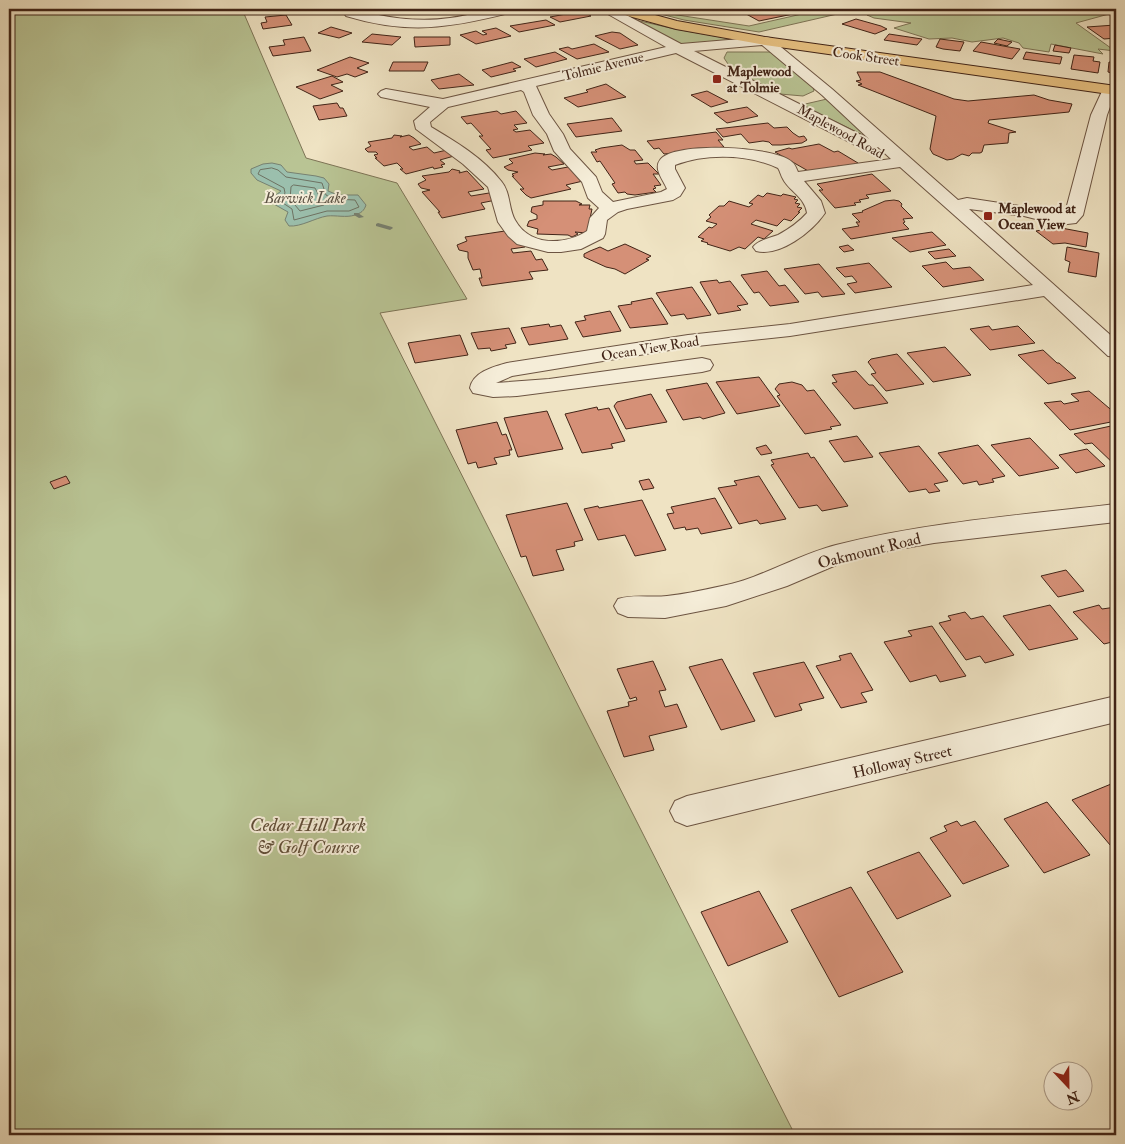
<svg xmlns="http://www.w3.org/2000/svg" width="1125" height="1144" viewBox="0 0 1125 1144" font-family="'IM FELL Double Pica',serif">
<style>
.green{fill:#b9c494;stroke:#7d7456}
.water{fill:#9bbfad;stroke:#778171}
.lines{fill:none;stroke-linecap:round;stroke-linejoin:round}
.shore{stroke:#6e7262;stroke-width:1}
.stream{fill:#778171;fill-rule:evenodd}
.building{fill:#d59077;stroke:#412417}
.minor-casing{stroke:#6c5442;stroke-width:2}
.major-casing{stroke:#412417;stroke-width:2}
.minor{fill:#f5edd8;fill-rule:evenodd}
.major{fill:#e8c282;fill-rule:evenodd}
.poi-dot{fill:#8f2418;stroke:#f5edd8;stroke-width:2}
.labels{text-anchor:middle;stroke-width:4;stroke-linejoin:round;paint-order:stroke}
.far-street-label{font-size:14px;fill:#412417;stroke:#f5edd8}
.far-poi-label{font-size:14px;font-weight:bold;fill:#412417;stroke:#f5edd8;text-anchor:start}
.far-water-label{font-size:15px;font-style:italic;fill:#5c5244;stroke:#f5edd8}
.street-label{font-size:16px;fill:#412417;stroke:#f5edd8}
.near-park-label{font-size:19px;font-style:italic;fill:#5f4c36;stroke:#f5edd8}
</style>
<rect width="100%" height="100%" fill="#efe3c3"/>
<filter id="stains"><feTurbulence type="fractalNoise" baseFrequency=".004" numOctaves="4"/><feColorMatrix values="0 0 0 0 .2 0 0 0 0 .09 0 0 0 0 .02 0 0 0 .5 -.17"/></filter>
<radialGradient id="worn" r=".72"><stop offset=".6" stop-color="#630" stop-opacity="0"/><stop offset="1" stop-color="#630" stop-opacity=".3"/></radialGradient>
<g class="green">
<polygon points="9,9 242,9 306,158 397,183 467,299 380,313 795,1135 9,1135"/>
<polygon points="824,9 859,9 759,32 684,20 645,10 749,26"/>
<polygon points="892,9 1116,9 1116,14 1109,14 1076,23 1115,51 1098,49 1103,54 1051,44 1049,52 1023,48 1019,43 1003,38 972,42 952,38 929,39 894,28 911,23 874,18 867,15"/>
<polygon points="631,19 675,29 743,41 683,46"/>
<polygon points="727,52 773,52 813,87 814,91 803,96 780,94 732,70 724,58"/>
<polygon points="827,99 869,138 801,105"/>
</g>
<path class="water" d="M 272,163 L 281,165 L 287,172 L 316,176 L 324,178 L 329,184 L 328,191 L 338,195 L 358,195 L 366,205 C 364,211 361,213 355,215 C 346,218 336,215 327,216 C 315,218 301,227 289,226 L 285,220 L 288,212 L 272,203 L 271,199 L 281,191 L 257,180 L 251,173 L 251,169 L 263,164 Z"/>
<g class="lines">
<g class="shore">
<polygon points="272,168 278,170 286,177 322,183 326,195 333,199 355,200 359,207 349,211 327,211 294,220 292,209 280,201 285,193 284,188 258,174 260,170"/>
<polygon points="294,185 315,188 324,205 300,211 290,199 291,187"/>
</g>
<g class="stream">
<polygon points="354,213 358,213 364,217 359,218 354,215"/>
<polygon points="378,223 392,227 393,228 390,230 376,226 376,224"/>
</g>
</g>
<g class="building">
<polygon points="405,9 433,9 437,12 411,14"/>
<polygon points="737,9 775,10 789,9 798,13 759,21"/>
<polygon points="582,11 591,16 560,22 550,17"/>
<polygon points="286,15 292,25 263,29 261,23 267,22 265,17"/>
<polygon points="856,19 881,26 887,29 875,34 842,24"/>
<polygon points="546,20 555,25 519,32 510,26"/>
<polygon points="1115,25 1116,38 1104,39 1087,27"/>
<polygon points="331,27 352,33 339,38 318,33"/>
<polygon points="496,28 511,36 476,44 460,35 476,31 483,35 487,34 482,31"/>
<polygon points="612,32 620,33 638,45 620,49 595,36"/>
<polygon points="372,34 401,37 392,45 362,42"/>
<polygon points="889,34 922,39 917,45 884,40"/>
<polygon points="304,37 311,51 273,56 269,47 285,45 283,40"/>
<polygon points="414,37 450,37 450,45 415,47"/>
<polygon points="940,39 964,42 960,51 943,49 936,47"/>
<polygon points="998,39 1012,42 1007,46 994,43"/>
<polygon points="981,42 1020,49 1012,59 973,51"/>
<polygon points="594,44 609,52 577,59 559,49 568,47 572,49"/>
<polygon points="1055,45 1071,48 1069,53 1053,51"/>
<polygon points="555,52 567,59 536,67 524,59"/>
<polygon points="1026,52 1062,57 1060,64 1023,59"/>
<polygon points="1074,55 1094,57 1093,61 1100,62 1098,73 1071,69"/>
<polygon points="350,57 369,63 357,68 368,72 355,77 347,74 337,77 317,70"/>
<polygon points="393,62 428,62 424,71 389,71"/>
<polygon points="512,62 521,67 513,69 516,71 491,77 482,70"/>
<polygon points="1109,62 1116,63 1116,74 1108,72"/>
<polygon points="857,72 880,72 954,99 968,101 1034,95 1049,100 1072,104 1069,112 989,120 988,123 1016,132 1009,133 1008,143 984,145 982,152 980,153 972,153 969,156 962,154 953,159 947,160 933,154 930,149 936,116 858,85 862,84 856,81 861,80"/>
<polygon points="459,74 474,85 439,89 431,80"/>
<polygon points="332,76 343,82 331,85 343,91 320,99 296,87"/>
<polygon points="606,84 626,97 578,107 564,98 588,92 586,90"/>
<polygon points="707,91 728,102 711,107 691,95"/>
<polygon points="337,103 340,108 343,108 347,116 319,120 313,106"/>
<polygon points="747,107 758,116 727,123 714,113"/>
<polygon points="497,111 501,114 516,111 527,123 514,125 518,129 513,130 516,132 530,130 544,143 528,146 532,150 493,158 486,150 491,149 479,136 483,136 471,123 467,124 461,117"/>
<polygon points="612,118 622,131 576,137 567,124"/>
<polygon points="768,123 774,128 787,127 793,133 799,137 804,136 807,140 802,143 781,145 772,145 769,142 763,141 749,143 741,134 723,137 716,129"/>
<polygon points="716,132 723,140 718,140 724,147 664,154 659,148 654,149 647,141"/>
<polygon points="394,135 402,136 400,137 409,135 414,138 421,144 409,147 413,150 427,147 434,153 447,150 454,156 440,160 445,164 441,165 443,167 434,169 433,167 406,174 400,169 403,169 397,163 384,166 375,158 377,158 374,155 378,154 376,152 368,152 365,149 371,146 368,142 392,138"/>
<polygon points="819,144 834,152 838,151 858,163 843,168 839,166 810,172 775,152 789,148 792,149"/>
<polygon points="622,145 630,150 635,150 643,160 634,161 636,164 648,163 659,174 653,174 661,185 654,186 656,188 653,189 656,192 635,195 627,194 625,192 618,193 612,184 615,183 600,161 597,162 591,152 597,152 595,150 601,148"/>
<polygon points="535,153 545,154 543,155 551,154 556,157 564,164 548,167 552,170 568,167 583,181 566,185 571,189 531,198 526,195 520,189 524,189 512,176 514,176 512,174 518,172 508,170 504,167 513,163 509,159"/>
<polygon points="452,169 460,171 459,173 467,171 484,189 468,192 471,196 489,193 496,200 481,203 485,209 442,218 438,212 440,212 422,192 430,190 421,188 418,184 426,180 422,176 449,172"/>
<polygon points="872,174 891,191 866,195 869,198 859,200 861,202 854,203 856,205 835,208 819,190 823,190 817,184"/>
<polygon points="767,193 781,196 783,194 796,197 794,199 798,200 795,203 800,204 797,207 802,208 798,212 800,212 791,221 784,219 777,226 756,220 751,224 773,231 764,239 758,237 745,249 739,247 730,251 707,244 708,243 701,241 704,239 698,237 709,227 712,228 717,224 706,221 711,217 709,215 719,206 724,206 729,201 749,207 753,204 749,203 758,195 763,197"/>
<polygon points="894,200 899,201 902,204 901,206 913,218 903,219 905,222 903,223 909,229 851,239 842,229 859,226 856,222 860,222 852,214 863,212 862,211 885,201"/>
<polygon points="543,201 576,201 582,204 579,205 590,205 589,209 592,209 587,233 575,232 578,234 572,237 568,235 537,234 538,229 527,226 529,221 537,219 537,215 531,212 532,207 543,205"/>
<polygon points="1056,227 1088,233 1086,247 1065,243 1053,244 1036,231"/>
<polygon points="505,231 506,234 512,233 519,236 525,247 511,249 513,253 531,251 536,260 542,259 548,270 529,272 533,279 482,286 479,278 482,278 480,269 473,270 468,258 468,252 459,250 457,245 467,241 465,237"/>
<polygon points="932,232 946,245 910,252 892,238"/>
<polygon points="625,244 651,256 646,259 649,260 625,274 615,269 606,267 584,257 584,254 590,251 600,247 608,251"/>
<polygon points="848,245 854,250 844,252 839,247"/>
<polygon points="1067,247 1099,253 1096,277 1068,272 1070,262 1065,260"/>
<polygon points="949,249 956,256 935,259 928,252"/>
<polygon points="946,262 953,269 970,267 984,280 943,287 922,266"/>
<polygon points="869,263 892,287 855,293 847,284 857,282 852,276 845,277 836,268"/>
<polygon points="819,264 845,294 822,297 818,292 805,294 784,269"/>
<polygon points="767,271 779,286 785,285 799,302 770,306 759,292 754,293 741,275"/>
<polygon points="717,280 719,283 730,281 748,304 737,306 741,310 718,314 700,282"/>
<polygon points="692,287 711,315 687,319 684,314 671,316 656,293"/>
<polygon points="652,298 668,324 630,328 618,306 632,304 631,302"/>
<polygon points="610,311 621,331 583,337 575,322 586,320 584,316"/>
<polygon points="549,324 550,327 561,325 568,339 529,345 521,328"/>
<polygon points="989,326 992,330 1018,326 1035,343 990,350 970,329"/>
<polygon points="509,328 516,343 505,345 507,348 491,351 490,348 478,349 471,333"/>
<polygon points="460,335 468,355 415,363 408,343"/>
<polygon points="945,347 971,375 933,382 907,353"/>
<polygon points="1043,350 1057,363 1059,363 1076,378 1048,384 1018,355"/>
<polygon points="897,354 924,384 886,391 871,374 876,373 868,362 871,359"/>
<polygon points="856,371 869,385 873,385 888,403 854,409 832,383 837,382 832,375"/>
<polygon points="759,377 780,406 737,414 716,382"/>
<polygon points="792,382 802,385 807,391 814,390 841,425 830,427 832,429 805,434 777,396 780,395 775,389 779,384"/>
<polygon points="707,383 725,413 703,419 700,417 683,420 666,390"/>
<polygon points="1089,391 1116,414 1116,421 1070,430 1044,403 1061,401 1064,404 1079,401 1071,394"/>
<polygon points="651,394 667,422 626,429 614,406 617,402"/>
<polygon points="597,407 598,410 609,408 625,441 611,444 613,448 582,453 565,414"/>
<polygon points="547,411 563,449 518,457 504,418"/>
<polygon points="497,422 502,435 506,434 512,450 509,450 510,455 494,458 497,464 478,468 476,462 468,464 456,430"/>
<polygon points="1111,426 1116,431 1116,466 1092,443 1085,444 1074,434"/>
<polygon points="857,436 873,457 844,462 829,441"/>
<polygon points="1030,438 1059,468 1019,476 991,445"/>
<polygon points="766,445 772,453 761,455 756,448"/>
<polygon points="978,445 1005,476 992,479 994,482 979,485 977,481 963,484 938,453"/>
<polygon points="919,446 948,481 934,484 940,491 929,493 926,489 909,492 879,453"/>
<polygon points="1087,449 1105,466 1076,473 1059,455"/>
<polygon points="808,453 811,458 814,457 848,506 822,511 817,505 799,508 771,465 774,464 771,460"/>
<polygon points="66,476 70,483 54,489 50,482"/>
<polygon points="759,476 786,519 760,524 757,520 739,524 718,488 737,485 734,481"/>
<polygon points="649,479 654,488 643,490 639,481"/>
<polygon points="715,498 732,528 701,534 698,528 686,530 685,527 674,529 667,514 674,513 671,507"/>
<polygon points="642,500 666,550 635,556 625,535 598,540 584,509 598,506 599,508"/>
<polygon points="567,503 583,540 574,542 575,546 556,550 564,570 533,576 526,556 521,557 506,515"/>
<polygon points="1066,570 1084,591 1058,597 1041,576"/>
<polygon points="1050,605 1078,639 1029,650 1003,616"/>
<polygon points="1099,605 1102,609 1116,607 1116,641 1104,644 1073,612"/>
<polygon points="965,612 971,619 983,616 1014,655 985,663 980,656 966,660 939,623 951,620 948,616"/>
<polygon points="932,626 966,676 940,682 936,675 910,682 884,642 912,636 908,631"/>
<polygon points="851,653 873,690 861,693 867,702 841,708 816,666 841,660 839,656"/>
<polygon points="722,659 755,721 721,730 689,667"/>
<polygon points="653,661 666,690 659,691 665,707 677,704 687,727 649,736 654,750 624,757 607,711 629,706 628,702 637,700 636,697 630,699 617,669"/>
<polygon points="804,662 824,698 799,704 802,710 775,717 753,673"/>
<polygon points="1116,782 1116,852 1072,800"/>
<polygon points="1047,802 1090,855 1044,873 1004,819"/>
<polygon points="957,821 961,826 975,821 1009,866 963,884 930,838 947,831 944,826"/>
<polygon points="919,852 951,896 897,919 867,872"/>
<polygon points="851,887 903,972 839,997 791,910"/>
<polygon points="759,891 788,942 728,966 701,912"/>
</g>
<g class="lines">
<defs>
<g id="minor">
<path d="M 351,9 C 385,17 415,23 450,18 C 472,15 492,8 515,9 L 513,12 C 450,28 409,35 346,16 L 344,13 Z"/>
<path d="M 599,9 L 615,9 L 681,44 L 765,37 L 770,38 L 832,89 L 958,200 L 967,198 L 1065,213 L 1091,115 L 1104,87 L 1114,87 L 1116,91 L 1107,115 L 1083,215 L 1076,223 L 1059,225 L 1024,216 L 969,209 L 1116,340 L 1116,357 L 1108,356 L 1044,296 L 790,336 L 688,347 L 512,376 L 496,383 L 549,379 L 702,358 L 710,360 L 713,365 L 710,370 L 702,372 L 517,396 L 493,397 L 473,393 L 470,388 C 473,372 493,367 507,363 L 688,335 L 790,324 L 1033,285 L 900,167 L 804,181 L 821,201 L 825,213 C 812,232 780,257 756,251 L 753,247 C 758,240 770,238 778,235 C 789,229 799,222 807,213 C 805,197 789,191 783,179 C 781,176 780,171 778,168 C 748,154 706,153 675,165 L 675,169 L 685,188 L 680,196 L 673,200 L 627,209 L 618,212 L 607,220 L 605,234 L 603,238 L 581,249 L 561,252 L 548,252 L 517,244 L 508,236 L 498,222 L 488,187 L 463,164 L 416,129 L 414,121 L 430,107 L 381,97 L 378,94 L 381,91 L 386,89 L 443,99 L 666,47 ZM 762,45 L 822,95 L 869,139 L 694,51 ZM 676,53 L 865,150 L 871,151 L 878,147 L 891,159 L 798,172 C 796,168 795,164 792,162 C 775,146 673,141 660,160 C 653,169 664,181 667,189 L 661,192 L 613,202 L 602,192 L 596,177 L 570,149 L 563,134 L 549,114 L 536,86 ZM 521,90 L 524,92 L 533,115 L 547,134 L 554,151 L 582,182 L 588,198 L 599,208 L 590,218 L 587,231 C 565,245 530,247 515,220 C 508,207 511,193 501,181 C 483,158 456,142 431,127 L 430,122 L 448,107 Z"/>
<path d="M 1116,504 L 1116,522 L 934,543 L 888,551 L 841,563 L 787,586 L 726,606 L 665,618 L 628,617 L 618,613 L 614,606 L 618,599 C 634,594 650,598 667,596 C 685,594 704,590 722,586 C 762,578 797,555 836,545 C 928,522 1022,515 1116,504 Z"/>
<polygon points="1116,696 1116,722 687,826 675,821 670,811 675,801 687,796"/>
</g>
<polygon id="major" points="612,9 633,9 677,21 765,37 1116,86 1116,95 765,45 676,29 614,12"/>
</defs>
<use href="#minor" class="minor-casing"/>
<use href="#major" class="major-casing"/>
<use href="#minor" class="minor"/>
<use href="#major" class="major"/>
</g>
<g class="poi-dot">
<rect x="712" y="74" width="10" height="10" rx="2.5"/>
<rect x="983" y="211" width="10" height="10" rx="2.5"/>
</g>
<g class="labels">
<g class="far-street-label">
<text transform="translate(866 56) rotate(8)" y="5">Cook Street</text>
<text transform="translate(603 66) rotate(-14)" y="5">Tolmie Avenue</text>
<text transform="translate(841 131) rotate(29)" y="5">Maplewood Road</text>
<text transform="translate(650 348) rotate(-9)" y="5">Ocean View Road</text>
</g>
<g class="far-poi-label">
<text x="727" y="76">Maplewood<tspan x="727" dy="16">at Tolmie</tspan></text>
<text x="998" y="213">Maplewood at<tspan x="998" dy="16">Ocean View</tspan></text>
</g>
<g class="far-water-label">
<text x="305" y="203">Barwick Lake</text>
</g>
<g class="street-label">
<text transform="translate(869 550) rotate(-14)" y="6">Oakmount Road</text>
<text transform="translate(902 761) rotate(-13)" y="6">Holloway Street</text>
</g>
<g class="near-park-label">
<text x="308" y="831">Cedar Hill Park<tspan x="308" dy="22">&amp; Golf Course</tspan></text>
</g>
</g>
<rect width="1125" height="1144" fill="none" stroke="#efe3c3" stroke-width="30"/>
<rect x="10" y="10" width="1105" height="1124" fill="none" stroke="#412417" stroke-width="2.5"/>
<rect x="15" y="15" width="1095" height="1114" fill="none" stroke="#412417"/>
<g transform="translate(1068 1086) rotate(158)"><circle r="24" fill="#f5edd8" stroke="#ad9d8b"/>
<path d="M0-4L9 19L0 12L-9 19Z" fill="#8f2418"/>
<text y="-8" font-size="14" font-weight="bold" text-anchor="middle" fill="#412417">N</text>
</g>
<rect width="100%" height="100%" filter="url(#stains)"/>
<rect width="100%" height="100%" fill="url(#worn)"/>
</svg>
